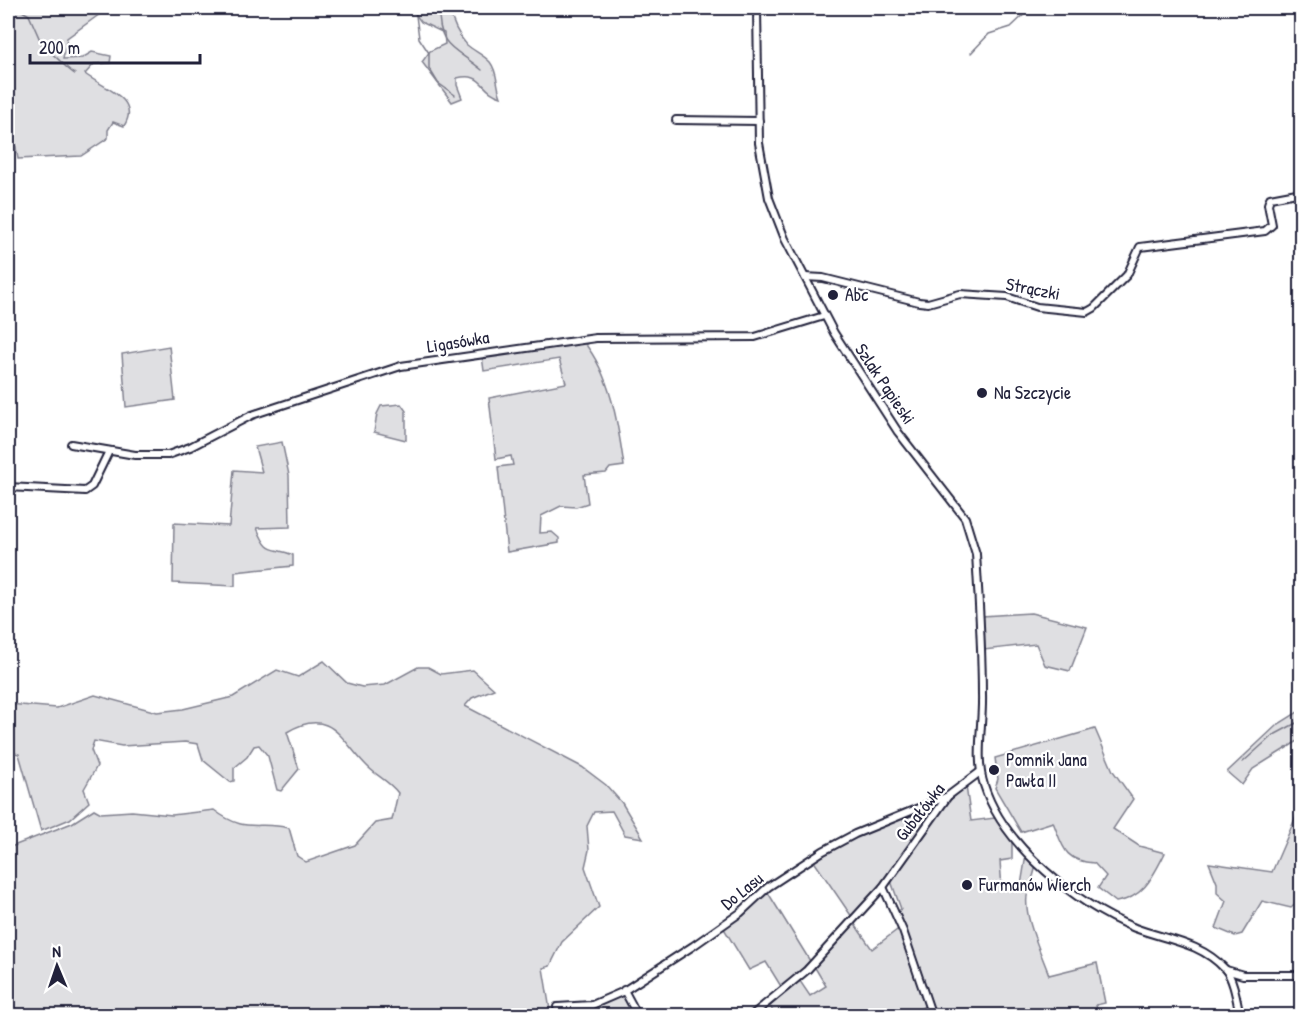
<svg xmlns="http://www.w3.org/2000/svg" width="1309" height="1023" viewBox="0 0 1309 1023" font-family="'Patrick Hand',sans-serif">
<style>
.green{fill:#dfdfe2;stroke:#80808e;stroke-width:1.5}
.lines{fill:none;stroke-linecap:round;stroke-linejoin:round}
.stream{stroke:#7a7a88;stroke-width:1.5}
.street-casing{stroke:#22223b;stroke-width:10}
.street{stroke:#fff;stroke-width:6}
.poi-dot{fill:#22223b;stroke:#fff;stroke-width:2}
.labels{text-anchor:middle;stroke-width:4.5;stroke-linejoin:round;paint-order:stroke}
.street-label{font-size:18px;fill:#22223b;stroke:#fff}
.poi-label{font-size:18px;fill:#22223b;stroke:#fff;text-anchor:start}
</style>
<rect width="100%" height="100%" fill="#fff"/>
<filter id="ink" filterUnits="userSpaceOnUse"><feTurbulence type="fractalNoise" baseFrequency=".0167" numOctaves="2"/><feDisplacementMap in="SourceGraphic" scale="12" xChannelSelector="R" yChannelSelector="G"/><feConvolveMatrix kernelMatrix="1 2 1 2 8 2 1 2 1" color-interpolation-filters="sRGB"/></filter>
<g filter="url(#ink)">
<g class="green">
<path d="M 8,8 L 99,8 L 100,14 L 67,38 L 63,59 L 82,58 L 92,52 L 111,56 L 110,63 L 94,64 L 85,74 C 101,87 142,98 124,126 L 113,122 L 108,130 L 108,138 L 81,156 L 18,159 L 14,137 L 8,132 Z"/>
<path d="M 411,8 L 449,8 C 452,21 457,34 467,45 C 474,51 484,55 490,62 C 498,72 496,85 501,97 C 479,91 485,72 457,78 L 457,85 L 462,98 L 452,102 L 422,62 L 430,51 L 445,44 L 444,33 L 421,22 Z"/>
<path d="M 583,341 C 611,375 618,424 624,466 L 610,468 L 606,473 L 584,475 L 588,503 L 576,507 L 561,506 L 541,516 L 540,533 L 552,532 L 559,538 L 559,543 L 507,552 L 498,467 L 513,465 L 511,456 L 496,459 L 489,398 L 566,383 L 559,359 L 484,371 L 482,356 Z"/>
<polygon points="169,346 175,400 126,407 122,354"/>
<polygon points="401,404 406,411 406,440 374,432 377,414 381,406"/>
<path d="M 282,442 L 289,475 L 290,527 L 257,528 C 269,556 270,546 293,555 L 293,566 L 235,572 L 235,586 L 173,583 L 174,523 L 229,526 L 234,470 L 262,472 L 255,447 Z"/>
<polygon points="1031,613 1087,627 1070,671 1045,665 1036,644 984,650 982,616"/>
<path d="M 324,661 L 347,683 L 362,687 L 385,685 L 418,667 L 428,667 L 441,674 L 473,670 L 494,689 L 472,698 L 465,706 L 582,767 L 606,785 L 622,803 L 643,838 L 625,835 L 612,811 L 594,812 L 587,826 L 589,850 L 585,867 L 599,907 L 562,942 L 550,966 L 543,968 L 550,1010 L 592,1006 L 628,990 L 642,1015 L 8,1015 L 8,848 L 72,823 L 94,809 L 101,813 L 132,811 L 172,815 L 214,810 C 247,835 256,820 289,828 L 297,856 L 306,862 L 355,845 L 375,823 L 392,820 L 398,793 C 389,781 376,776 366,765 C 341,740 331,706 287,732 L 299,769 L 281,791 L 277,790 L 268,756 L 259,745 L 254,746 L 247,757 L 234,768 L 234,781 L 230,782 L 203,760 L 198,744 L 185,742 L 122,746 L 94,741 L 91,750 L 97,766 L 84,789 L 89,802 L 70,819 L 41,831 L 19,754 L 8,751 L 8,704 L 57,708 L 95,695 L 157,712 L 183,709 L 233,697 L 277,670 L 298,677 Z"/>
<polygon points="1301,710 1301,739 1253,769 1242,785 1227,772 1277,725"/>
<path d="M 1095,729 L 1113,771 L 1133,799 L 1113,829 L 1139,846 L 1165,853 C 1153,876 1144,898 1116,902 L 1098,888 L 1106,876 L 1094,863 C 1064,861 1063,847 1053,822 L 1021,832 L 995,788 L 998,779 L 995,758 Z"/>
<path d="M 966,786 L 971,821 L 995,818 L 1012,840 L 1012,859 L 1000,861 L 1002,889 L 1020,891 L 1026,855 L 1036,865 C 1034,875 1031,883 1028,892 C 1021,912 1042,955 1049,975 L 1097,963 L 1105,1003 L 1096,1005 L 1098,1015 L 935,1015 L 897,912 L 901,909 L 891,881 L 945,805 Z"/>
<polygon points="940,802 881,883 852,917 813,860 839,844"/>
<polygon points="1301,805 1301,904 1298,902 1291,908 1262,901 1242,934 1235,936 1216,928 1226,901 1217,893 1217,883 1209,863 1272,872"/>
<polygon points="767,891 810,961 782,988 766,962 749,970 723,927"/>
<polygon points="854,923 872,949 901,927 927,1005 907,1016 787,1016 784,1011 775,1015 770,1006 800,981 810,996 826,986 814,966"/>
</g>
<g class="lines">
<g class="stream">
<path d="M 17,8 L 29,15 L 44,49 C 58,55 62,66 75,74"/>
<polyline points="415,8 419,38 429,53 429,68 438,83 455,95"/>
<path d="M 439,8 C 438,49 455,47 482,70"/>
<polyline points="971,53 989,34 1011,27 1031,8"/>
<polyline points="1243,762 1272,736 1302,720"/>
</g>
<defs>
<g id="street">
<path d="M 757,8 L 759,143 L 769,198 L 785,239 L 834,333 L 898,432 L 965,518 L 976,554 C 979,601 982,648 982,695 C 983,724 975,758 984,785 C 1003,846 1078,905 1135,928 C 1167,940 1200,942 1225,969 C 1234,979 1237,1002 1240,1016"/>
<polyline points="676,120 759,121"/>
<polyline points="805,277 823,278 919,302 928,303 960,294 1007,297 1037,307 1087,312 1094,308 1127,275 1140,247 1265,231 1272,225 1268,204 1270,198 1302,192"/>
<polyline points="71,444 135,455 168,455 190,447 252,415 401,366 596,338 755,337 824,316"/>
<polyline points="8,487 85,491 92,486 109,451"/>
<polyline points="883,887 903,931 932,1016"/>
<polyline points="1226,970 1243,975 1302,975"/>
<polyline points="624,990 638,1016"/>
<polyline points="557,1007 592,1005 622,992 693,946 740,913 768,887 823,851 855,834 948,796"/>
<polyline points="751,1016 807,970 883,887 948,796 980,772"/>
</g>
</defs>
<use href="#street" class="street-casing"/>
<use href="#street" class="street"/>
</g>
</g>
<g class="poi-dot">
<circle cx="833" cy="295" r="6"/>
<circle cx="982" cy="393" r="6"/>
<circle cx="994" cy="770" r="6"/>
<circle cx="967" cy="885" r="6"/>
</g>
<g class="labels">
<g class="street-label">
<text transform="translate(1033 289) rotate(11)" y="6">Strączki</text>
<text transform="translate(458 342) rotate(-9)" y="6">Ligasówka</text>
<text transform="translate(885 384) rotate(56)" y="6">Szlak Papieski</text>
<text transform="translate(920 812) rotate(-52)" y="6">Gubałówka</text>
<text transform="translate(742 891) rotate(-39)" y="6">Do Lasu</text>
</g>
<g class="poi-label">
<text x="845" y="301">Abc</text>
<text x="994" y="399">Na Szczycie</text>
<text x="1006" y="766">Pomnik Jana<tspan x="1006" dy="21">Pawła II</tspan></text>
<text x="979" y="891">Furmanów Wierch</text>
</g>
</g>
<rect width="1309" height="1023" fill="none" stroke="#fff" stroke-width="30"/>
<rect x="15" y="15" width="1279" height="993" fill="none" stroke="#22223b" stroke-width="2" filter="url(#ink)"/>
<g transform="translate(57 966) rotate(358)" stroke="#ffffff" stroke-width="4.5" paint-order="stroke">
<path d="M0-4.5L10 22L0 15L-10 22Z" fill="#22223b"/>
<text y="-9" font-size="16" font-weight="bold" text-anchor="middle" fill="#22223b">N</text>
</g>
<path d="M30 54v9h170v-9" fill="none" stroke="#22223b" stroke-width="3"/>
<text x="39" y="54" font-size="18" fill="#22223b" stroke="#ffffff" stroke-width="4.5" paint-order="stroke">200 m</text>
</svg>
